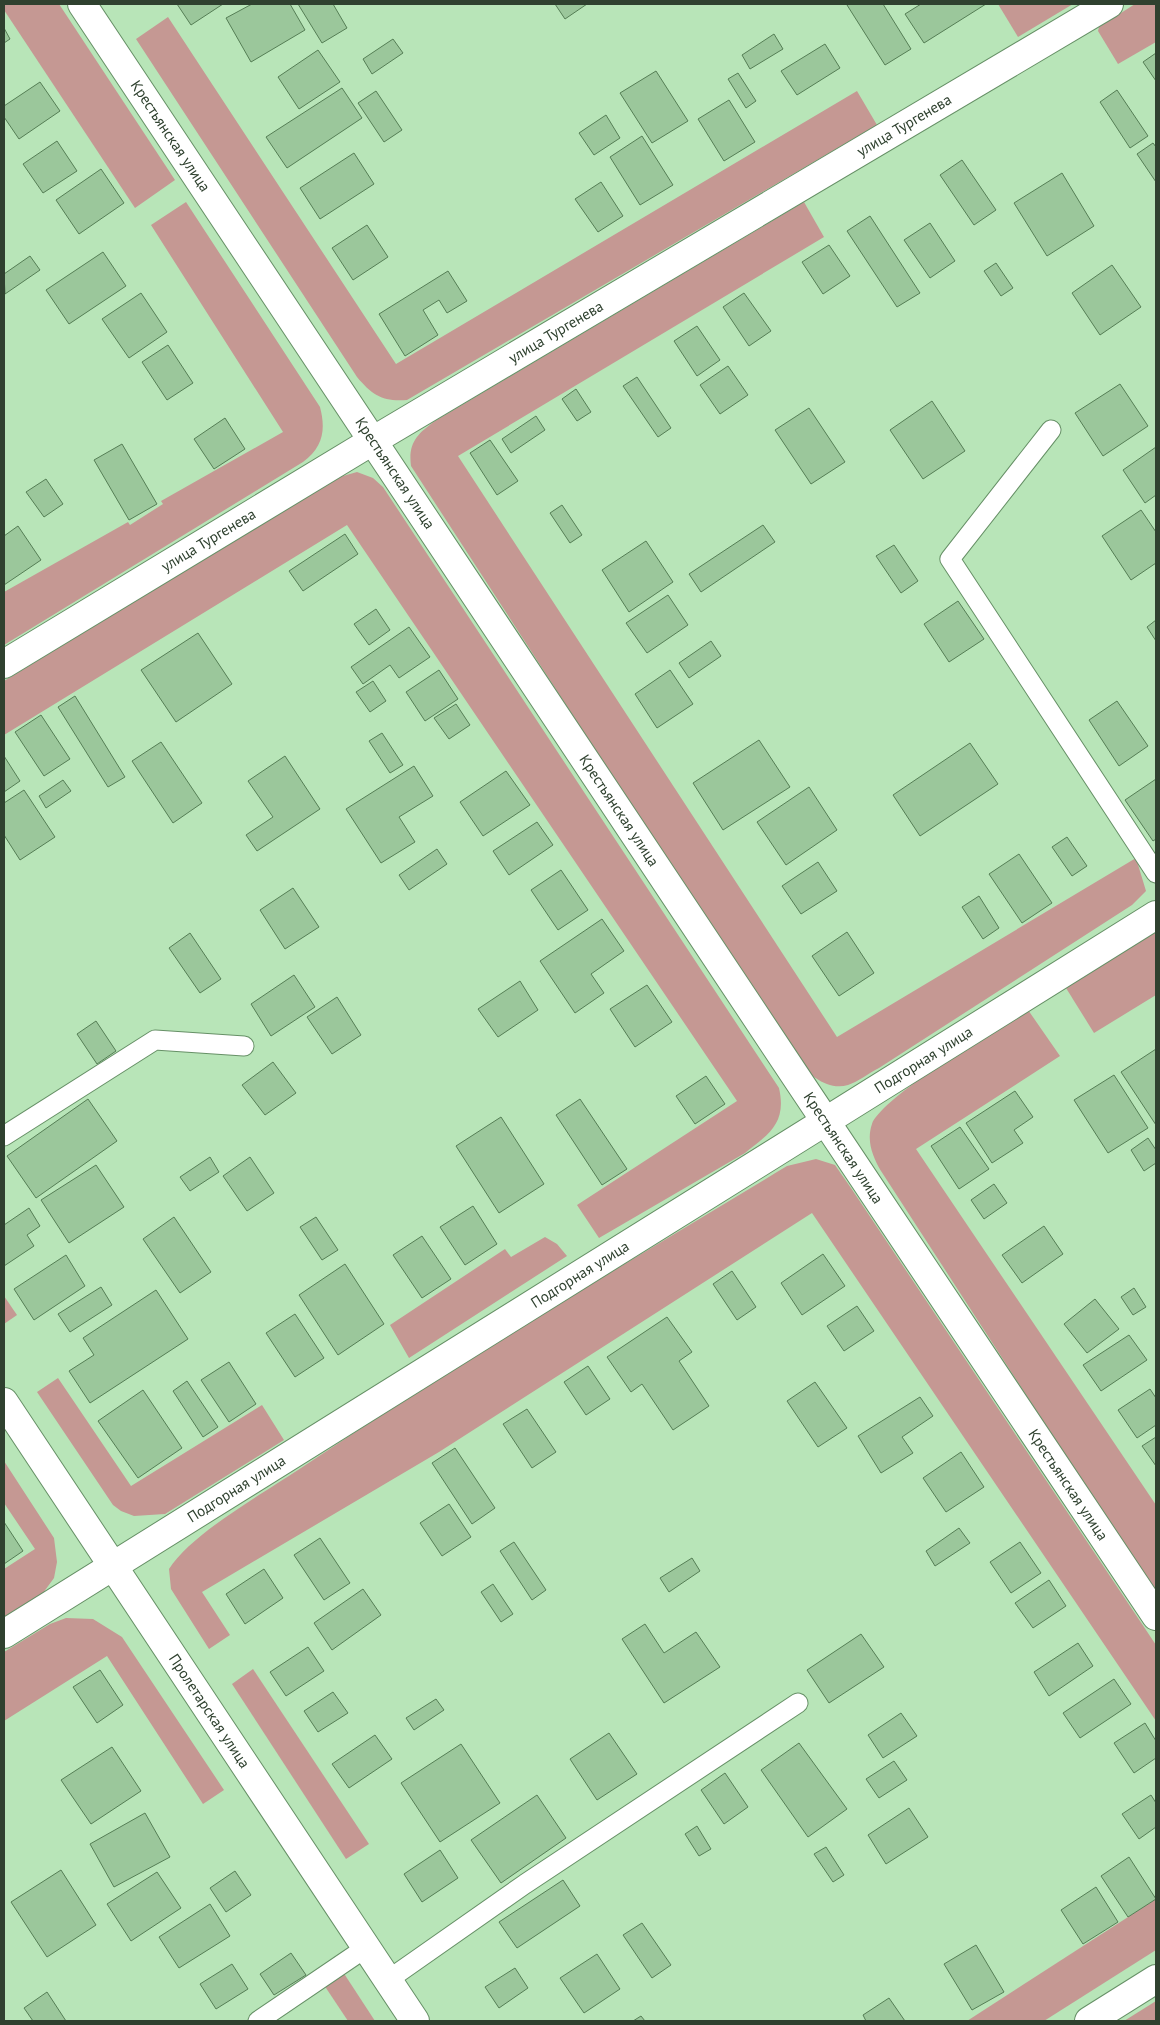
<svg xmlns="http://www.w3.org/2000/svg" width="1160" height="2025" viewBox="0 0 1160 2025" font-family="'PT Sans',sans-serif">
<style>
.green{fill:#c59893}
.building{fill:#9bc79b;stroke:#557e55}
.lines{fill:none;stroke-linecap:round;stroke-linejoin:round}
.service-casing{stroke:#669066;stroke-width:21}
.minor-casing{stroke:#669066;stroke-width:30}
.tertiary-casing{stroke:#669066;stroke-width:30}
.service{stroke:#fff;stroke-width:19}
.minor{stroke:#fff;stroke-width:28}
.tertiary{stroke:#fff;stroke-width:28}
.labels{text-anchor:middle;stroke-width:4;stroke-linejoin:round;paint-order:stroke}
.street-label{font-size:15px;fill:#2f412f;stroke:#ecfeeb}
</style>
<rect width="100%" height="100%" fill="#b8e5b8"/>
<g class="green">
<polygon points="4,4 59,4 175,180 135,208 4,10"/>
<polygon points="998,4 1073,4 1018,37"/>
<polygon points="1135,4 1156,4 1156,42 1118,64 1098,31 1099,27"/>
<path d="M 168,17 L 396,364 L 857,91 L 877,125 L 407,400 C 383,402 372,395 357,377 L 136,39 Z"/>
<path d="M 186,202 L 320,407 C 326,430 323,447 303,462 L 4,645 L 4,592 L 128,522 L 130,525 L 163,504 L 161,501 L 283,432 L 151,225 Z"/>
<path d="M 804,202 L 824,237 L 458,456 L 837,1037 L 1136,858 L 1146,891 L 1132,905 L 879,1068 C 869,1073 858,1082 848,1085 C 828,1091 809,1075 797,1061 L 411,466 C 408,443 417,434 435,421 Z"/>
<path d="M 357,472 L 373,478 L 383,487 L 779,1088 C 787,1123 769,1134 745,1153 L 599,1238 L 577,1205 L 737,1101 L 347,525 L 4,735 L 4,681 L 321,488 L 343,476 Z"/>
<polygon points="1156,931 1156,995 1094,1033 1066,988"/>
<path d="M 1026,1007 L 1060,1056 L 916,1149 L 1156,1505 L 1156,1590 L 1102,1512 L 881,1171 C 873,1157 866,1141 872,1124 C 881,1098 998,1027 1026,1007 Z"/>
<path d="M 816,1159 L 835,1165 L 851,1188 L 1156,1645 L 1156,1721 L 812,1213 L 439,1452 L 202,1592 L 230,1635 L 209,1649 L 171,1589 L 169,1569 C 191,1534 262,1494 298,1470 C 457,1363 622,1266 787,1166 Z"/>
<polygon points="545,1237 557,1244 567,1256 409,1358 390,1325 505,1249 511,1257"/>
<polygon points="4,1296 17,1315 4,1324"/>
<polygon points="58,1378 131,1486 262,1405 284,1440 165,1514 134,1516 121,1511 113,1505 37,1392"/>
<polygon points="4,1461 54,1538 57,1562 54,1578 43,1593 4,1617 4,1569 35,1549 4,1503"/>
<polygon points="66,1618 93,1619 122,1637 224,1790 203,1804 107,1656 4,1721 4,1652 50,1624"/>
<polygon points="253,1669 369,1844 346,1859 232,1684"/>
<polygon points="1156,1899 1156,1950 1044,2021 967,2021"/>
<polygon points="343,1972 375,2021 348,2021 324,1985"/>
<polygon points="1156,2001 1156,2021 1124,2021"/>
</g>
<g class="building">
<polygon points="177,4 223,4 191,25"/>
<polygon points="252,4 290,4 305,30 251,62 226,18"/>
<polygon points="298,4 333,4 347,28 322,43"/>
<polygon points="555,4 587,4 565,19"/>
<polygon points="850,4 883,4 911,49 885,65 847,5"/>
<polygon points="921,4 986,4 924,43 905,14"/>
<polygon points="4,28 10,39 4,43"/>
<polygon points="774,34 783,49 750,69 742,55"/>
<polygon points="393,39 403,53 372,74 363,59"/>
<polygon points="825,44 840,68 797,95 781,71"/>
<polygon points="318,50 340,82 299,109 278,77"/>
<polygon points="1156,53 1156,81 1143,62"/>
<polygon points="656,71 688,121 652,143 620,93"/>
<polygon points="738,73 756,101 746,108 728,79"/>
<polygon points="40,82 60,111 19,139 4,117 4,106"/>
<polygon points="342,88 362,118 287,168 266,137"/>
<polygon points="1117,90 1148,136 1130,148 1100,102"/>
<polygon points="376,91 402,130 384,142 358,103"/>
<polygon points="729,100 755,142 724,161 698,119"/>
<polygon points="606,115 620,138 594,155 579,133"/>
<polygon points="642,136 673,185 640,205 610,157"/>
<polygon points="57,141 77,171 43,193 23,164"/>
<polygon points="1153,143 1156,147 1156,182 1137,154"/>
<polygon points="354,153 374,184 320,219 300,188"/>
<polygon points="962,160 996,210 974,225 940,175"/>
<polygon points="101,169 124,203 79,234 56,200"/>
<polygon points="1062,173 1094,226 1047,256 1014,203"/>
<polygon points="601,182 623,216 598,232 575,199"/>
<polygon points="870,216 920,293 897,307 847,231"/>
<polygon points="930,223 955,261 930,278 904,240"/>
<polygon points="367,225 388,257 353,280 332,248"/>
<polygon points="829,245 850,276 823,294 802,262"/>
<polygon points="103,252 126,286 69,324 46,290"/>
<polygon points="30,256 40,270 5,294 4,274"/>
<polygon points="996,263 1013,288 1001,296 984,271"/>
<polygon points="1112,265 1141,307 1100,335 1072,293"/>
<polygon points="448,271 467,301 447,313 439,300 423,310 438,335 405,356 379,314"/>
<polygon points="141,293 167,332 129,358 102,319"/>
<polygon points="744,293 771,331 749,346 723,307"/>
<polygon points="697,326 720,360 697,376 674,341"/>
<polygon points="168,345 193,383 167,400 142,362"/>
<polygon points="728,366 748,395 720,414 700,385"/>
<polygon points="637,377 671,428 658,437 623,386"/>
<polygon points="1120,384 1148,426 1103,456 1075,413"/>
<polygon points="576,389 591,412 577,421 562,399"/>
<polygon points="932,401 965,451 923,479 890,430"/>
<polygon points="809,408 845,462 811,484 775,430"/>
<polygon points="536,416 545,430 511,453 502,439"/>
<polygon points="225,418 245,449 214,469 194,439"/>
<polygon points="490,440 518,481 497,495 470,453"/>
<polygon points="122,444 157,504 129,520 94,460"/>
<polygon points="1156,447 1156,495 1145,503 1123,470"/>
<polygon points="46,479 63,504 44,517 26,492"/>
<polygon points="562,505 582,535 570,543 550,513"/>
<polygon points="1141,510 1156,532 1156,563 1131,580 1102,536"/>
<polygon points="763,525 775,542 701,592 689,574"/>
<polygon points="18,526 41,560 4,585 4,536"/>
<polygon points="345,534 358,554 303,591 289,571"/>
<polygon points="646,541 673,582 629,612 602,570"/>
<polygon points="894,545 918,581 901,593 876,556"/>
<polygon points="668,595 688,625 647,653 626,623"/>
<polygon points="958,601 984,639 949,662 924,624"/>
<polygon points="376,609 390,630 369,645 354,624"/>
<polygon points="1156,620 1156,641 1147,627"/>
<polygon points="409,627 430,657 399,678 390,665 363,684 351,667"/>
<polygon points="198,633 232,684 176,722 141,670"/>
<polygon points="711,641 721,656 689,678 679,663"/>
<polygon points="439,670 458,699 425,721 406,692"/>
<polygon points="670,670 693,704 657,728 635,694"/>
<polygon points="373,681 386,701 370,712 356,692"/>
<polygon points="75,696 125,777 108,787 58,707"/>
<polygon points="1117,701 1148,746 1119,766 1089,720"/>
<polygon points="456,704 470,725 449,739 434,718"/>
<polygon points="41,715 70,759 44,776 15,732"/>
<polygon points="382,733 403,765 390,773 369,741"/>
<polygon points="759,740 790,787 723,830 693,783"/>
<polygon points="161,742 202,803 173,823 132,761"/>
<polygon points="970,743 998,784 920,836 893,795"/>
<polygon points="4,756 20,781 4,792"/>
<polygon points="285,756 320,809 257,851 246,835 273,817 248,781"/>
<polygon points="414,766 433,796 399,817 415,842 381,863 346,809"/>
<polygon points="506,771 530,805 483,836 460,802"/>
<polygon points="1156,779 1156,839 1153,841 1125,800"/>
<polygon points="63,780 71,791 46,808 39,796"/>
<polygon points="809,787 837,830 786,865 757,822"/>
<polygon points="24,790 55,837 20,860 4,835 4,803"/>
<polygon points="537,822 553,845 509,875 493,851"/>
<polygon points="1067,837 1087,866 1072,876 1052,847"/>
<polygon points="437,849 447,864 409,890 399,875"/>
<polygon points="1019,854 1052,903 1022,923 989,874"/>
<polygon points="818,862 837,891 801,914 782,886"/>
<polygon points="561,870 588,910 558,930 531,890"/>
<polygon points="293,888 319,927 285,949 260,910"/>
<polygon points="979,896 999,928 983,939 962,907"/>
<polygon points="602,919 624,951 591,974 604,993 575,1013 540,961"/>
<polygon points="847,932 874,973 839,996 812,956"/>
<polygon points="190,933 221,979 200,993 169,948"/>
<polygon points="294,975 315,1007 271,1036 251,1004"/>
<polygon points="520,981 538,1010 498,1037 478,1009"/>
<polygon points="647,985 672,1022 635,1047 610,1009"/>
<polygon points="337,997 361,1035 332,1054 307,1017"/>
<polygon points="96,1021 116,1051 97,1064 77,1034"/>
<polygon points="1156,1049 1156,1125 1121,1072"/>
<polygon points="273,1062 296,1093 265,1115 242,1085"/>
<polygon points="1114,1075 1148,1128 1108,1153 1074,1100"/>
<polygon points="706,1076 725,1104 695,1124 676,1096"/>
<polygon points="1015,1091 1033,1117 1014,1130 1023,1143 992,1163 966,1123"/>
<polygon points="88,1099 117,1141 36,1198 7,1156"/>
<polygon points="580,1099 627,1169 602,1185 556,1115"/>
<polygon points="501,1117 544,1184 499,1213 456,1146"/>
<polygon points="960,1127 989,1169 959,1189 931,1146"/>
<polygon points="1148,1138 1156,1150 1156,1163 1144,1171 1131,1150"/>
<polygon points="210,1157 219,1172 190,1191 180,1177"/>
<polygon points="250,1157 274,1193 247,1211 223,1176"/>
<polygon points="96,1165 124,1207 69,1243 41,1200"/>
<polygon points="994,1184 1007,1203 984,1219 971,1200"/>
<polygon points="473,1206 497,1244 465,1265 440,1227"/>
<polygon points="29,1208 40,1226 27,1235 34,1246 4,1266 4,1225"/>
<polygon points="174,1217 211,1272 180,1293 143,1239"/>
<polygon points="316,1217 338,1250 322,1260 300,1227"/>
<polygon points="1044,1226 1063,1254 1022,1283 1002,1255"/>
<polygon points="422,1236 451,1279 422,1298 393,1255"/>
<polygon points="823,1254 845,1286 802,1315 781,1283"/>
<polygon points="66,1255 85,1286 34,1320 14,1289"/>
<polygon points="345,1264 384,1324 338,1355 299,1295"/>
<polygon points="732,1271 756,1307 737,1320 713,1284"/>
<polygon points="101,1287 112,1305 70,1332 58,1314"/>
<polygon points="1134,1288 1146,1307 1133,1315 1121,1297"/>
<polygon points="156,1290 188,1339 90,1403 69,1371 94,1355 83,1338"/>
<polygon points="1095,1299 1119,1329 1087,1353 1064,1324"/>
<polygon points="857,1306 874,1331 844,1351 827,1326"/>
<polygon points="295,1314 324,1358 295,1377 266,1333"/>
<polygon points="667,1317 692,1352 679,1361 709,1406 673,1430 642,1384 631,1392 607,1357"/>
<polygon points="1129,1335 1147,1360 1101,1391 1083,1365"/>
<polygon points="229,1362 256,1404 229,1422 201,1380"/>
<polygon points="588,1366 610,1399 586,1415 564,1382"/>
<polygon points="187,1381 218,1427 203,1437 173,1391"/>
<polygon points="815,1382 847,1428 818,1447 787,1401"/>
<polygon points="1150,1389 1156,1398 1156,1425 1137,1438 1118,1410"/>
<polygon points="143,1390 182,1448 138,1478 98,1421"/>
<polygon points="920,1397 933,1416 902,1437 913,1453 881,1473 858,1436"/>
<polygon points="527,1409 556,1452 532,1468 503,1424"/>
<polygon points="1156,1437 1156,1466 1142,1446"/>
<polygon points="455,1448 495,1508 472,1524 432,1463"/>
<polygon points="961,1452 984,1487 946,1512 923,1478"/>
<polygon points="449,1504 471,1537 442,1556 420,1523"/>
<polygon points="4,1522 23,1551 4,1564"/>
<polygon points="959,1528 970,1543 935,1566 926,1551"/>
<polygon points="320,1538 350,1583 324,1600 294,1555"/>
<polygon points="514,1542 546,1590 532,1600 500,1551"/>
<polygon points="1020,1542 1041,1573 1011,1593 990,1562"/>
<polygon points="692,1558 700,1571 669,1592 660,1578"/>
<polygon points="264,1569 283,1598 245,1624 226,1594"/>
<polygon points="1049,1580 1066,1606 1033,1628 1015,1603"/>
<polygon points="493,1584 513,1614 501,1622 481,1592"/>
<polygon points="363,1589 381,1615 332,1650 314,1623"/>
<polygon points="645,1624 664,1653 696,1632 720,1667 664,1703 622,1639"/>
<polygon points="861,1634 884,1667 829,1703 807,1670"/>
<polygon points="1078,1643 1093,1666 1049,1696 1034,1672"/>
<polygon points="308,1647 324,1671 286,1696 270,1672"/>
<polygon points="100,1670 123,1705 97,1723 73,1687"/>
<polygon points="1114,1679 1131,1704 1080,1738 1063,1713"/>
<polygon points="333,1692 348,1713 318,1732 304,1711"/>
<polygon points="436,1699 444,1710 414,1730 406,1718"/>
<polygon points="901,1713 917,1736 883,1758 868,1735"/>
<polygon points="1145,1723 1156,1741 1156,1758 1134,1773 1114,1743"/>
<polygon points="609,1733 637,1774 597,1800 570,1759"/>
<polygon points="375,1735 392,1759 349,1788 332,1764"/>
<polygon points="799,1743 847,1809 808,1837 761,1770"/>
<polygon points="461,1744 500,1803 440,1842 401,1783"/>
<polygon points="112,1747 141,1791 91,1824 61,1780"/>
<polygon points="894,1761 907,1780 879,1798 866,1779"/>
<polygon points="725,1773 748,1807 724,1824 701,1790"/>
<polygon points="537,1795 566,1838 501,1883 471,1840"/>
<polygon points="1151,1795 1156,1803 1156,1827 1139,1839 1122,1814"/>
<polygon points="909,1808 928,1837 886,1864 868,1835"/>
<polygon points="145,1813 170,1857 114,1887 90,1844"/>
<polygon points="697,1826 711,1849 699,1856 685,1834"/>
<polygon points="826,1847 844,1875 833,1882 814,1854"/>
<polygon points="440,1850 458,1878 422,1902 404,1874"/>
<polygon points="1129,1857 1156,1899 1128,1917 1101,1876"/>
<polygon points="61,1870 96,1925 47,1957 11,1902"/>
<polygon points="235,1871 251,1895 226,1912 210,1888"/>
<polygon points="157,1872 181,1908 131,1941 107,1904"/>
<polygon points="563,1880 580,1906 517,1948 499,1922"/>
<polygon points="1096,1887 1118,1922 1083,1944 1061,1910"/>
<polygon points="210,1904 230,1936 179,1968 159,1937"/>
<polygon points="642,1923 671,1965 652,1978 623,1935"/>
<polygon points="976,1945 1004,1992 972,2010 944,1964"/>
<polygon points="291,1953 306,1975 274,1995 260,1974"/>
<polygon points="597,1954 620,1989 584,2013 560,1978"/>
<polygon points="232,1964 248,1989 216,2009 200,1984"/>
<polygon points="515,1968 528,1988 499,2008 485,1987"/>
<polygon points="47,1992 66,2021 33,2021 24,2008"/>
<polygon points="889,1998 905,2021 866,2021 863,2015"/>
<polygon points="641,2016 645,2021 633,2021"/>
</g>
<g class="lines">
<defs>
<g id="service">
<polyline points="1051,430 950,559 1156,873"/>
<polyline points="4,1136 155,1040 244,1046"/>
<polyline points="388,1980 525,1884 798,1703"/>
<polyline points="258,2021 367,1947"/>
</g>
<g id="minor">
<path id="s1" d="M 82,4 C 441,540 796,1080 1156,1616"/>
<path id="s2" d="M 4,664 L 374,440 L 1109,4"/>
<path id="s3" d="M 4,1634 L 1156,915"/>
</g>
<g id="tertiary">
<path id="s4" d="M 4,1402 L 415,2021"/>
<polyline points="1089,2021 1156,1979"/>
</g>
</defs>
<use href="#service" class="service-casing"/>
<use href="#minor" class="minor-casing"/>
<use href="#tertiary" class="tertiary-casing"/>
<use href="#service" class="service"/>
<use href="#minor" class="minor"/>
<use href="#tertiary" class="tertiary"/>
</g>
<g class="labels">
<g class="street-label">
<text dy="5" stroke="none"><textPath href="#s2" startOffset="1049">улица Тургенева</textPath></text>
<text dy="5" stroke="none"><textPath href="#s1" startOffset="159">Крестьянская улица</textPath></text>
<text dy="5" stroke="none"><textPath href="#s2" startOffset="644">улица Тургенева</textPath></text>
<text dy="5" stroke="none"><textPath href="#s1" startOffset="564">Крестьянская улица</textPath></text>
<text dy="5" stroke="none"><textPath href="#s2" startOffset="239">улица Тургенева</textPath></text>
<text dy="5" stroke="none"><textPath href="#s1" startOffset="969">Крестьянская улица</textPath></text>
<text dy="5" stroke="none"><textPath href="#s3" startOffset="1084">Подгорная улица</textPath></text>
<text dy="5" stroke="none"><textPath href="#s1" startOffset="1374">Крестьянская улица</textPath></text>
<text dy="5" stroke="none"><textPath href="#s3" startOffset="679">Подгорная улица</textPath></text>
<text dy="5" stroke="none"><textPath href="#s1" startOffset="1779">Крестьянская улица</textPath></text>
<text dy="5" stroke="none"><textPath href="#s3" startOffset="274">Подгорная улица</textPath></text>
<text dy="5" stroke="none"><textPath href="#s4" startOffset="371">Пролетарская улица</textPath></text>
</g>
</g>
<rect width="1160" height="2025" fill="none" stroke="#2f412f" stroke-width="10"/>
</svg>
